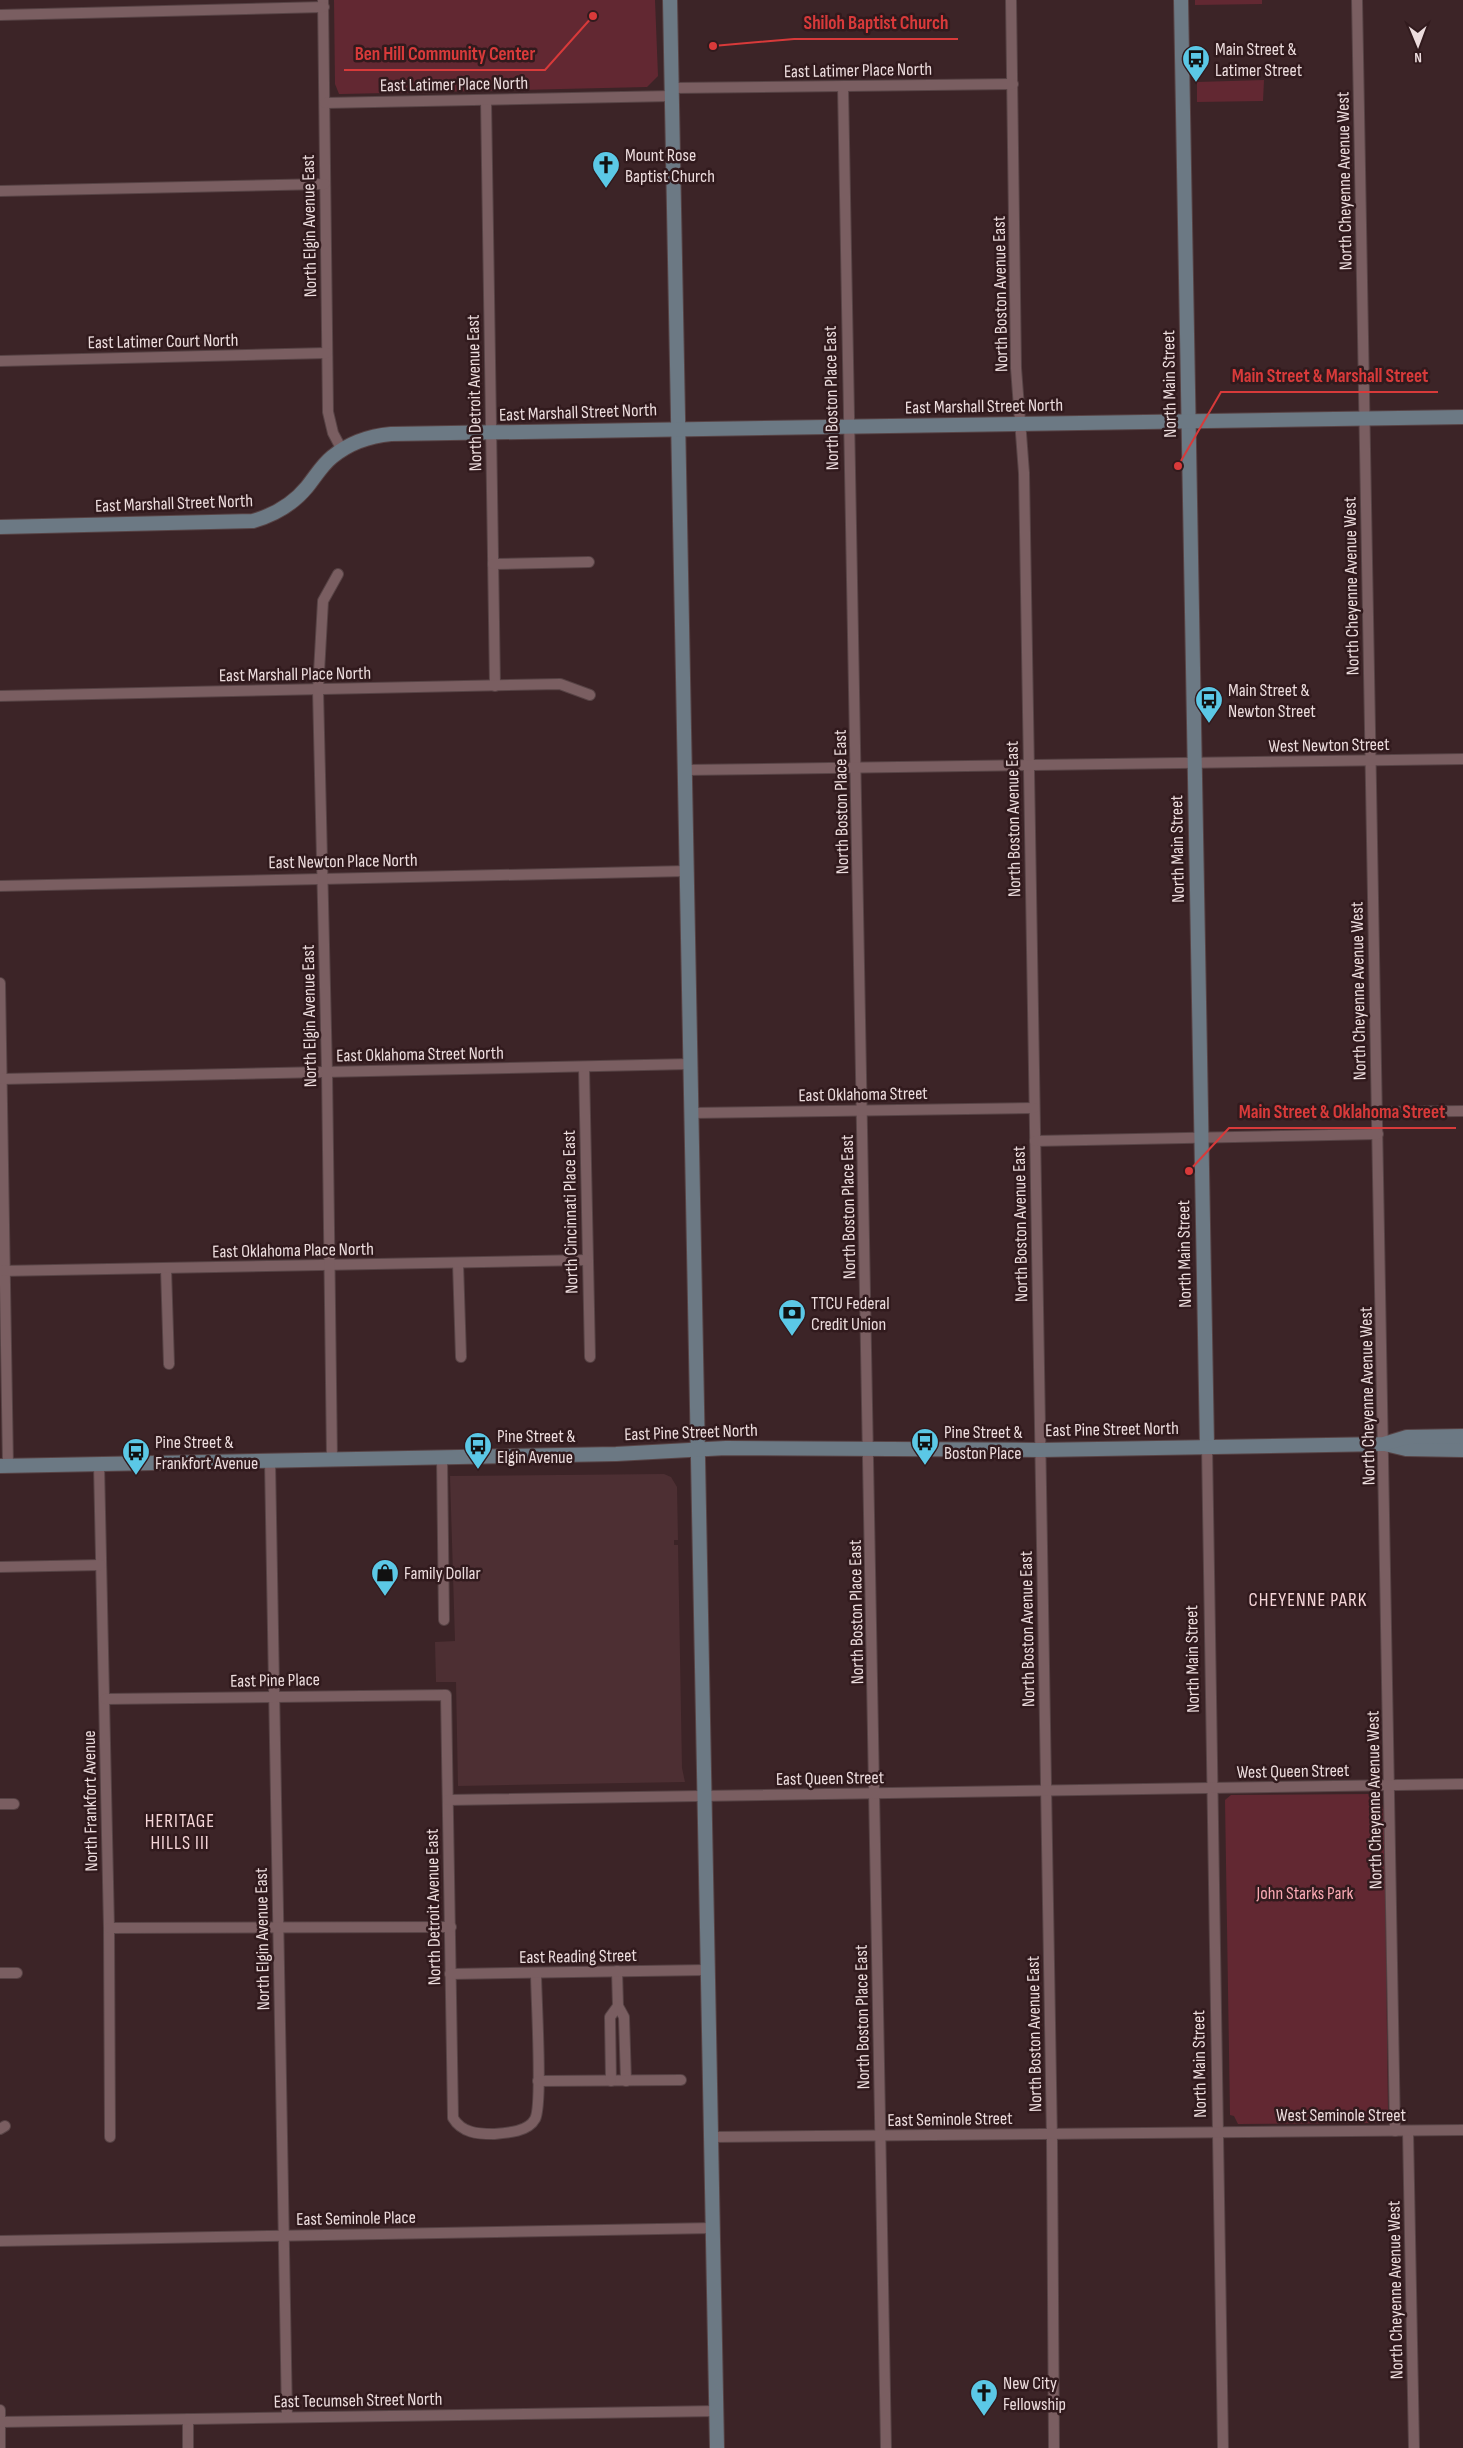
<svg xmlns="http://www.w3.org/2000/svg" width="1463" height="2448" viewBox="0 0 1463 2448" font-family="'Sofia Sans Condensed',sans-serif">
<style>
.built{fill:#4d2f33}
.green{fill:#622832}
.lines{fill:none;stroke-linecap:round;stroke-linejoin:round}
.street-casing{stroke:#574345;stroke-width:12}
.secondary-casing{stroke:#574345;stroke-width:16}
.street{stroke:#7a5e61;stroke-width:10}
.secondary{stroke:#6c7984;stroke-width:14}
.labels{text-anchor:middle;stroke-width:5;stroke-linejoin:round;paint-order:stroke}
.poi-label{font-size:18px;fill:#ecdcdd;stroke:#311a1d;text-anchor:start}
.street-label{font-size:18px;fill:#ecdcdd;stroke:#311a1d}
.park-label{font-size:18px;fill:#fbaab4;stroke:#311a1d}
.neighbourhood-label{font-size:19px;letter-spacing:1px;fill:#f5d5d8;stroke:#311a1d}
.leader{fill:none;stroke:#d83a3a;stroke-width:2}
.callout-dot{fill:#d83a3a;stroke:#311a1d;stroke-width:2}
.callout-label{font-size:19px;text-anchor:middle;font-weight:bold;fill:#d83a3a;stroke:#311a1d;stroke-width:5;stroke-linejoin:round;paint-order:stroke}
</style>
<rect width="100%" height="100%" fill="#3c2427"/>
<polygon class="built" points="664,1474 671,1477 677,1487 678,1540 674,1540 674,1545 678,1545 682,1768 685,1782 458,1786 456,1682 436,1682 435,1642 455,1641 450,1476"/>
<g class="green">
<polygon points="334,0 655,0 658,76 647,87 342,94 339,94 335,84"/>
<polygon points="1195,0 1262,0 1262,4 1195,5"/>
<polygon points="1264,80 1263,101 1197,102 1197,82"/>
<polygon points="1371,1794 1380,1799 1384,1810 1388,2111 1383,2118 1375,2123 1238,2124 1234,2116 1230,2115 1225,1800 1231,1795"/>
</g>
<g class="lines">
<defs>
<g id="street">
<polyline points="323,0 328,412 333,433 342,450"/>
<polyline points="1011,0 1016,368 1024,473 1052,2142 1054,2448"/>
<path d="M 1357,0 C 1369,710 1383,1420 1395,2131"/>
<polyline points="0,15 324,7"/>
<polyline points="843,86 886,2448"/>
<polyline points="673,88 1013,84"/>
<polyline points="486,100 495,686"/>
<polyline points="325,103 673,96"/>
<polyline points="0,191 325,184"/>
<polyline points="0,361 327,353"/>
<polyline points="493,564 589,562"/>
<polyline points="0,696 560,684 590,695"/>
<polyline points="685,770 1463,759"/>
<polyline points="0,886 687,871"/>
<polyline points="0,983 8,1466"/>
<polyline points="584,1067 590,1357"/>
<polyline points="2,1079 690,1064"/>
<polyline points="1377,1112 1463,1111"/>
<polyline points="691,1113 1034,1108"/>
<polyline points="1035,1141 1378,1134"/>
<polyline points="458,1263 461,1357"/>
<polyline points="166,1268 169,1364"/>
<polyline points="0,1271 587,1260"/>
<polyline points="1207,1446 1223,2448"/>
<polyline points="442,1458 444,1620"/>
<polyline points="332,1460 327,1072 318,690 323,601 338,574"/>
<polyline points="270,1461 287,2417"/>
<polyline points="99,1465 109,1928 110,2137"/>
<polyline points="0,1567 101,1565"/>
<path d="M 105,1699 L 446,1695 L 453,2118 C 462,2133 478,2134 493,2134 C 507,2133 528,2132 535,2119 C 543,2105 536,1996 536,1973"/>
<polyline points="448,1800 1463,1784"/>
<polyline points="0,1804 14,1804"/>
<polyline points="109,1928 451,1927"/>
<polyline points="617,1971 618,2006 624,2017 626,2081"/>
<polyline points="0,1973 17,1973"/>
<polyline points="450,1974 707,1970"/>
<polyline points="538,2081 681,2080"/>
<polyline points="611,2081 610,2017 618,2006"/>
<polyline points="0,2129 5,2126"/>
<polyline points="1408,2131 1414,2448"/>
<polyline points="711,2137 1463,2130"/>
<polyline points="0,2241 713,2228"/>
<polyline points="0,2410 0,2448"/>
<polyline points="188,2419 188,2448"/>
<polyline points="0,2422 717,2411"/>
</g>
<g id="secondary">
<polyline points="670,0 717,2448"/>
<polyline points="1181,0 1207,1446"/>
<path d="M 0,527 L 253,521 C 274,515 293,504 307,487 C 315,477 322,465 332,457 C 349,443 369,436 391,434 L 1463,417"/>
<polyline points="1385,1444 1406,1449 1463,1450"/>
<polyline points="0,1466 616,1454 726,1448 1040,1450 1384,1444 1407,1437 1463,1436"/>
</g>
</defs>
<use href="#street" class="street-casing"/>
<use href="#secondary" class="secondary-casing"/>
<use href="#street" class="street"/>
<use href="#secondary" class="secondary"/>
</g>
<defs>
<symbol id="bus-pin" viewBox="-11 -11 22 30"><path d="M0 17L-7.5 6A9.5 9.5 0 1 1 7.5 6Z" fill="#5bc8e6" stroke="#311a1d"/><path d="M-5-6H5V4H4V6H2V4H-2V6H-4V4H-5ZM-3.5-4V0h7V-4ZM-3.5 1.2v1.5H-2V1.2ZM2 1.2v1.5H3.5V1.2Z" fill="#111"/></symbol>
<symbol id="church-pin" viewBox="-11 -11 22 30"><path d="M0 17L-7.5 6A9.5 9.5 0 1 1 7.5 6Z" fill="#5bc8e6" stroke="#311a1d"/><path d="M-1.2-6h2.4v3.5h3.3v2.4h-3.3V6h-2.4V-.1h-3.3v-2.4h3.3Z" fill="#111"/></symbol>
<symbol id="bank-pin" viewBox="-11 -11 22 30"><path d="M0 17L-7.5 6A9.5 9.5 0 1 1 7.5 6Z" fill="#5bc8e6" stroke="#311a1d"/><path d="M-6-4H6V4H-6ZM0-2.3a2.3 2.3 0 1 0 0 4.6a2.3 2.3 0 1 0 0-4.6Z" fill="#111"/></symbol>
<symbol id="shop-pin" viewBox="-11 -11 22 30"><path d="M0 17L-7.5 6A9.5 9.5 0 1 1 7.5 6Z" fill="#5bc8e6" stroke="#311a1d"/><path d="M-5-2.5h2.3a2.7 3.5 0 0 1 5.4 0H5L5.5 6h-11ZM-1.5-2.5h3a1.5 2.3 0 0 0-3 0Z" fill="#111"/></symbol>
</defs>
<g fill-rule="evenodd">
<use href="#bus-pin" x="1180" y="43" width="32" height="43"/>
<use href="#church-pin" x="590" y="149" width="32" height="43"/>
<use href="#bus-pin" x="1193" y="684" width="32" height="43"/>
<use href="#bank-pin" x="776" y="1297" width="32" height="43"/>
<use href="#bus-pin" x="909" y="1426" width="32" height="43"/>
<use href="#bus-pin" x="462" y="1430" width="32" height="43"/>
<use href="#bus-pin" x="120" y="1436" width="32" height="43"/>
<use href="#shop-pin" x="369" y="1557" width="32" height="43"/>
<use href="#church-pin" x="968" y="2377" width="32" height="43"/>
</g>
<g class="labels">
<g class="poi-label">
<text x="1215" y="55">Main Street &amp;<tspan x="1215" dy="21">Latimer Street</tspan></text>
<text x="625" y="161">Mount Rose<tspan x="625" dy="21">Baptist Church</tspan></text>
<text x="1228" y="696">Main Street &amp;<tspan x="1228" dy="21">Newton Street</tspan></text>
<text x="811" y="1309">TTCU Federal<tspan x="811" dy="21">Credit Union</tspan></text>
<text x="944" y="1438">Pine Street &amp;<tspan x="944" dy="21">Boston Place</tspan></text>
<text x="497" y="1442">Pine Street &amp;<tspan x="497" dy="21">Elgin Avenue</tspan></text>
<text x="155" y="1448">Pine Street &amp;<tspan x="155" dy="21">Frankfort Avenue</tspan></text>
<text x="404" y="1579">Family Dollar</text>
<text x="1003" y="2389">New City<tspan x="1003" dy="21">Fellowship</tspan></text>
</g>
<g class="street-label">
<text transform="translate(858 70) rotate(-1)" y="6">East Latimer Place North</text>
<text transform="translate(454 84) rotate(-1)" y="6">East Latimer Place North</text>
<text transform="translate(1344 181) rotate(-91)" y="6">North Cheyenne Avenue West</text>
<text transform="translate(309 226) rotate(-91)" y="6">North Elgin Avenue East</text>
<text transform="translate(1000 294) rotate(-91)" y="6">North Boston Avenue East</text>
<text transform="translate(163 341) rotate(-1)" y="6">East Latimer Court North</text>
<text transform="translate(1169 384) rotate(-91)" y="6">North Main Street</text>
<text transform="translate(474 393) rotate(-91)" y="6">North Detroit Avenue East</text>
<text transform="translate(831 398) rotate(-91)" y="6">North Boston Place East</text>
<text transform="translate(984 406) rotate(-1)" y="6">East Marshall Street North</text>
<text transform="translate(578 412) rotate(-2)" y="6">East Marshall Street North</text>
<text transform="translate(174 503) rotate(-2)" y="6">East Marshall Street North</text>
<text transform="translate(1351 586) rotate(-91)" y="6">North Cheyenne Avenue West</text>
<text transform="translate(295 674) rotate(-1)" y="6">East Marshall Place North</text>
<text transform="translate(1329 745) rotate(-1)" y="6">West Newton Street</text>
<text transform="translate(841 802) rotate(-91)" y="6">North Boston Place East</text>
<text transform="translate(1013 819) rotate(-91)" y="6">North Boston Avenue East</text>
<text transform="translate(1177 849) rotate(-91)" y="6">North Main Street</text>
<text transform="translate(343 861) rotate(-1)" y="6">East Newton Place North</text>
<text transform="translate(1358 991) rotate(-91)" y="6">North Cheyenne Avenue West</text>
<text transform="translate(309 1016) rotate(-91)" y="6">North Elgin Avenue East</text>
<text transform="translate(420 1054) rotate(-1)" y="6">East Oklahoma Street North</text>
<text transform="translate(863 1094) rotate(-1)" y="6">East Oklahoma Street</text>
<text transform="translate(848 1207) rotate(-91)" y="6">North Boston Place East</text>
<text transform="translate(570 1212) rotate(-91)" y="6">North Cincinnati Place East</text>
<text transform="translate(1020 1224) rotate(-91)" y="6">North Boston Avenue East</text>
<text transform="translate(293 1250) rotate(-1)" y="6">East Oklahoma Place North</text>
<text transform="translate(1184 1254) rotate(-91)" y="6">North Main Street</text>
<text transform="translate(1367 1396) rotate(-91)" y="6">North Cheyenne Avenue West</text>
<text transform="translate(1112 1429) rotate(-1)" y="6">East Pine Street North</text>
<text transform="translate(691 1432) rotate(-2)" y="6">East Pine Street North</text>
<text transform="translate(856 1612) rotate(-91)" y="6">North Boston Place East</text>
<text transform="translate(1027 1629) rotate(-91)" y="6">North Boston Avenue East</text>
<text transform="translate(1192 1659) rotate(-91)" y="6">North Main Street</text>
<text transform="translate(275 1680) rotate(-1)" y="6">East Pine Place</text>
<text transform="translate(1293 1771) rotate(-1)" y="6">West Queen Street</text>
<text transform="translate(830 1778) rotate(-1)" y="6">East Queen Street</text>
<text transform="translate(1374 1800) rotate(-91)" y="6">North Cheyenne Avenue West</text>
<text transform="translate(90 1801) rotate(-91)" y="6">North Frankfort Avenue</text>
<text transform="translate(433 1907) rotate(-91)" y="6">North Detroit Avenue East</text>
<text transform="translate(262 1939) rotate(-91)" y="6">North Elgin Avenue East</text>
<text transform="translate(578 1956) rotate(-1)" y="6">East Reading Street</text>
<text transform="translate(862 2017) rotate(-91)" y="6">North Boston Place East</text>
<text transform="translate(1034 2034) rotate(-91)" y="6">North Boston Avenue East</text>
<text transform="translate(1199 2064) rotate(-91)" y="6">North Main Street</text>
<text x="1341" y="2121">West Seminole Street</text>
<text transform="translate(950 2119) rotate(-1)" y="6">East Seminole Street</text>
<text transform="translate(356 2218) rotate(-1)" y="6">East Seminole Place</text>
<text transform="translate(1395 2290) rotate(-91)" y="6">North Cheyenne Avenue West</text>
<text transform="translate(358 2400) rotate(-1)" y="6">East Tecumseh Street North</text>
</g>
<g class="park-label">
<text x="1305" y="1899">John Starks Park</text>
</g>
<g class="neighbourhood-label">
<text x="1308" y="1606">CHEYENNE PARK</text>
<text x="180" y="1827">HERITAGE<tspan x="180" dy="22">HILLS III</tspan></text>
</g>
</g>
<path class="leader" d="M713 46L794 39H958M593 16L545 70H344M1178 466L1221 392H1438M1189 1171L1229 1128H1456"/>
<g class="callout-dot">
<circle cx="713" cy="46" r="5"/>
<circle cx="593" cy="16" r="5"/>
<circle cx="1178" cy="466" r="5"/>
<circle cx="1189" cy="1171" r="5"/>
</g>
<g class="callout-label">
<text x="876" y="29">Shiloh Baptist Church</text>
<text x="445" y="60">Ben Hill Community Center</text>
<text x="1330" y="382">Main Street &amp; Marshall Street</text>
<text x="1342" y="1118">Main Street &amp; Oklahoma Street</text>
</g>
<g transform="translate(1418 45) rotate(179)" stroke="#311a1d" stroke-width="4" paint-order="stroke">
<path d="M0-4L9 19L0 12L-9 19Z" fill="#ecdcdd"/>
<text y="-8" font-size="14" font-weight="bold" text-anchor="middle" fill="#ecdcdd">N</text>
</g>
</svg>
